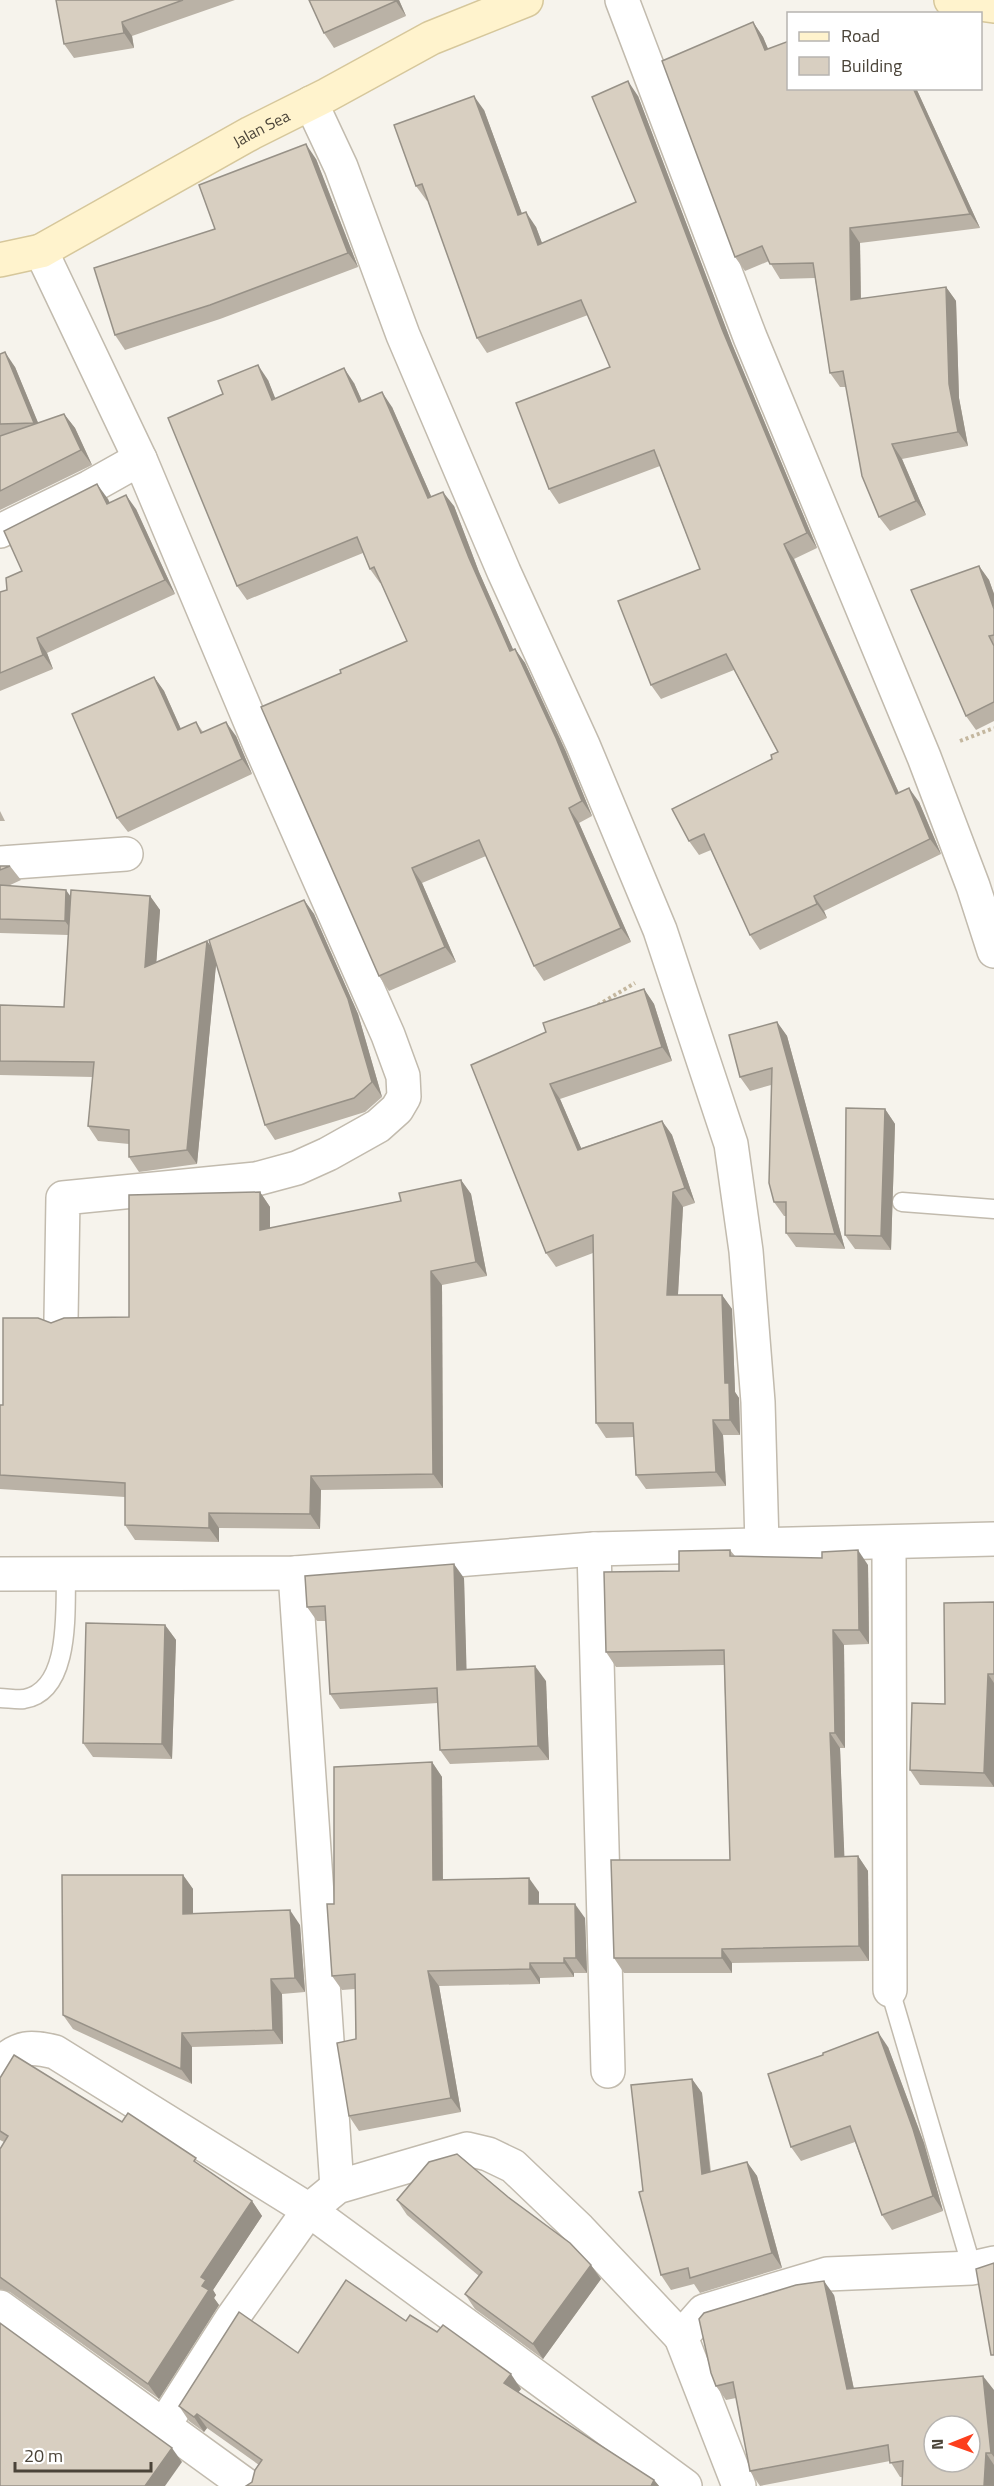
<svg xmlns="http://www.w3.org/2000/svg" width="994" height="2486" viewBox="0 0 994 2486" font-family="'Titillium Web',sans-serif">
<style>
.lines{fill:none;stroke-linecap:round;stroke-linejoin:round}
.lane-casing{stroke:#c2bbae;stroke-width:21}
.street-casing{stroke:#c2bbae;stroke-width:36}
.secondary-casing{stroke:#d6c79b;stroke-width:36}
.path{stroke:#c4b79f;stroke-width:4;stroke-dasharray:3 3;stroke-linecap:butt}
.lane{stroke:#fff;stroke-width:18}
.street{stroke:#fff;stroke-width:33}
.secondary{stroke:#fff3cd;stroke-width:33}
.wall{fill:#bab2a6}
.shaded-wall{fill:#979187}
.building{fill:#d8cfc1;stroke:#979187;stroke-width:1.5;fill-rule:evenodd}
.labels{text-anchor:middle;stroke-width:4.5;stroke-linejoin:round;paint-order:stroke}
.street-label{font-size:16px;fill:#4b4439;stroke:#fff}
</style>
<rect width="100%" height="100%" fill="#f6f3ec"/>
<g class="lines">
<defs>
<g id="lane">
<polyline points="902,1202 994,1209"/>
<path d="M 0,1698 C 7,1698 17,1700 24,1699 C 71,1691 65,1611 66,1575"/>
<polyline points="890,1990 972,2268"/>
</g>
<g id="street">
<polyline points="622,0 750,337 924,757 973,886 994,951"/>
<polyline points="311,103 341,167 403,335 504,572 583,745 660,930 731,1144 746,1251 758,1402 762,1544"/>
<polyline points="41,251 140,459 261,747 388,1035 403,1076 404,1097 397,1109 378,1126 328,1154 297,1168 256,1179 63,1198 61,1319"/>
<polyline points="0,531 90,487 140,459"/>
<polyline points="0,863 126,854"/>
<polyline points="889,1543 890,1990"/>
<polyline points="594,1549 608,2071"/>
<polyline points="295,1573 337,2187"/>
<polyline points="0,1574 295,1573 594,1549 994,1539"/>
<path d="M 0,2064 C 19,2046 31,2046 55,2052 L 309,2210 L 685,2486"/>
<polyline points="0,2307 247,2486"/>
<polyline points="681,2337 739,2486"/>
<polyline points="164,2425 233,2317 309,2210 337,2187 467,2149 488,2154 513,2166 579,2229 681,2337 704,2311 827,2274 972,2268 994,2263"/>
</g>
<g id="secondary">
<polyline points="951,0 994,6"/>
<path id="s1" d="M 0,260 L 41,251 L 251,133 L 327,95 L 431,38 L 526,0"/>
</g>
</defs>
<use href="#lane" class="lane-casing"/>
<use href="#street" class="street-casing"/>
<use href="#secondary" class="secondary-casing"/>
<g class="path">
<polyline points="960,741 994,728"/>
<polyline points="598,1005 635,983"/>
</g>
<use href="#lane" class="lane"/>
<use href="#street" class="street"/>
<use href="#secondary" class="secondary"/>
</g>
<g class="wall">
<polygon points="56,0 235,0 132,36 134,48 74,58 64,44"/>
<polygon points="309,0 399,0 406,16 334,48 324,33"/>
<polygon points="753,22 763,37 768,49 916,88 980,228 860,243 861,299 946,287 956,301 959,398 968,446 902,459 926,515 890,531 879,517 846,387 840,387 830,373 815,278 780,279 769,261 745,271 735,257"/>
<polygon points="638,96 732,344 817,548 794,559 899,793 919,802 941,854 824,911 827,918 760,950 750,935 711,850 699,855 689,841 772,759 778,752 734,670 661,699 651,685 700,569 660,466 559,504 549,489 610,367 588,315 487,353 477,338 428,200 427,201 416,186 484,110 522,214 536,227 542,243 636,202"/>
<polygon points="316,159 358,267 220,319 125,350 115,335 215,229"/>
<polygon points="0,354 15,367 38,423 64,414 75,428 92,465 0,510"/>
<polygon points="268,380 275,399 354,383 362,401 392,407 431,496 454,506 479,572 513,650 515,649 525,663 566,752 592,816 579,823 631,942 544,981 534,966 486,856 422,883 456,962 389,991 379,976 341,673 407,641 381,583 380,583 370,569 363,553 247,600 237,586 223,394"/>
<polygon points="97,484 109,503 136,509 175,594 47,653 53,669 0,691 0,592 7,590 22,571"/>
<polygon points="979,566 989,580 994,594 994,721 976,730 966,716"/>
<polygon points="154,677 164,691 181,729 196,722 203,732 236,736 252,774 128,832 117,818"/>
<polygon points="0,811 5,821 0,821"/>
<polygon points="0,866 10,866 21,880 8,886 71,897 150,896 160,910 156,962 207,941 212,948 304,900 314,914 358,1014 382,1097 365,1112 275,1140 265,1125 216,963 197,1164 139,1172 129,1157 129,1144 98,1141 88,1126 93,1077 0,1075 0,1005 64,1007 68,935 0,933"/>
<polygon points="644,989 654,1004 672,1061 560,1099 581,1148 662,1121 672,1135 695,1203 683,1207 678,1295 722,1295 732,1309 735,1392 739,1398 740,1435 723,1435 726,1486 646,1489 636,1475 634,1437 606,1438 596,1423 593,1253 556,1267 546,1253 471,1065"/>
<polygon points="777,1022 787,1036 845,1249 796,1247 786,1233 786,1216 784,1216 774,1202 771,1085 750,1091 740,1077"/>
<polygon points="885,1109 895,1124 891,1250 855,1249 845,1235"/>
<polygon points="461,1180 471,1194 487,1276 442,1285 443,1488 321,1490 320,1529 219,1528 219,1542 135,1540 125,1525 125,1497 0,1489 0,1405 3,1405 51,1323 129,1317 260,1192 270,1207 270,1228 401,1201"/>
<polygon points="730,1550 735,1556 868,1565 869,1644 844,1645 845,1748 840,1748 844,1856 858,1856 868,1871 869,1961 732,1963 732,1973 624,1973 614,1958 730,1860 724,1665 616,1667 606,1652 679,1571"/>
<polygon points="464,1578 466,1669 546,1681 549,1760 450,1764 440,1750 438,1703 340,1709 330,1694 326,1621 317,1621 307,1607"/>
<polygon points="994,1602 994,1787 920,1785 910,1770 945,1704"/>
<polygon points="165,1625 176,1640 172,1759 93,1757 83,1743"/>
<polygon points="432,1762 442,1777 443,1879 539,1892 539,1904 585,1918 587,1973 574,1973 574,1977 540,1978 540,1984 439,1986 461,2112 359,2131 349,2116 356,2039 355,1989 342,1990 332,1976 334,1904"/>
<polygon points="183,1875 193,1889 193,1914 300,1925 305,1992 282,1994 283,2044 192,2047 192,2084 73,2029 63,2015"/>
<polygon points="888,2047 924,2143 943,2211 892,2230 882,2215 855,2142 801,2161 791,2147"/>
<polygon points="0,2078 122,2122 201,2166 252,2201 262,2216 213,2290 216,2295 214,2298 219,2305 159,2399 10,2292 0,2289 0,2149 4,2142 0,2140"/>
<polygon points="692,2079 702,2093 711,2172 747,2162 757,2176 782,2268 700,2293 694,2284 671,2290 661,2275 643,2191"/>
<polygon points="508,2197 601,2279 543,2359 475,2309 465,2294 479,2276 407,2215 397,2200"/>
<polygon points="834,2295 854,2389 994,2390 994,2486 900,2477 890,2461 760,2486 750,2471 736,2398 726,2400 716,2386"/>
<polygon points="406,2321 521,2389 518,2392 654,2480 659,2486 246,2486 252,2482 259,2465 207,2428 204,2432 189,2421 179,2406 298,2353"/>
</g>
<g class="shaded-wall">
<polygon points="395,0 399,0 406,16"/>
<polygon points="122,22 132,36 134,48 124,33"/>
<polygon points="753,22 763,37 775,65 765,50"/>
<polygon points="628,81 638,96 732,344 817,548 807,533 722,329"/>
<polygon points="913,88 916,88 980,228 970,214"/>
<polygon points="474,96 484,110 528,230 518,215"/>
<polygon points="306,144 316,159 358,267 348,253"/>
<polygon points="526,212 536,227 548,259 538,245"/>
<polygon points="850,228 860,243 861,315 851,300"/>
<polygon points="946,287 956,301 959,398 968,446 958,432 949,384"/>
<polygon points="5,352 15,367 44,437 34,423"/>
<polygon points="258,365 268,380 282,415 272,400"/>
<polygon points="344,368 354,383 369,417 359,402"/>
<polygon points="382,392 392,407 438,512 428,498"/>
<polygon points="64,414 75,428 92,465 81,450"/>
<polygon points="892,444 902,459 926,515 916,501"/>
<polygon points="97,484 108,499 117,518 107,504"/>
<polygon points="443,492 454,506 479,572 520,665 510,651 469,558"/>
<polygon points="126,495 136,509 175,594 165,580"/>
<polygon points="784,544 794,559 906,809 896,794"/>
<polygon points="979,566 989,580 994,594 994,609"/>
<polygon points="37,638 47,653 53,669 43,655"/>
<polygon points="515,649 525,663 566,752 592,816 582,801"/>
<polygon points="154,677 164,691 188,745 178,730"/>
<polygon points="226,722 236,736 252,774 242,759"/>
<polygon points="909,788 919,802 941,854 930,839"/>
<polygon points="569,808 579,823 631,942 621,928"/>
<polygon points="412,868 422,883 456,962 445,947"/>
<polygon points="66,890 76,904 75,935 65,921"/>
<polygon points="150,896 160,910 155,982 145,967"/>
<polygon points="814,896 824,911 827,918 817,904"/>
<polygon points="304,900 314,914 358,1014 382,1097 372,1082"/>
<polygon points="207,941 217,955 197,1164 187,1150"/>
<polygon points="644,989 654,1004 672,1061 662,1047"/>
<polygon points="777,1022 787,1036 845,1249 835,1234"/>
<polygon points="550,1084 560,1099 588,1164 578,1150"/>
<polygon points="885,1109 895,1124 891,1250 881,1236"/>
<polygon points="662,1121 672,1135 695,1203 685,1188"/>
<polygon points="461,1180 471,1194 487,1276 476,1262"/>
<polygon points="260,1192 270,1207 270,1245 260,1230"/>
<polygon points="673,1192 683,1207 677,1310 667,1295"/>
<polygon points="431,1271 442,1285 443,1488 433,1474"/>
<polygon points="722,1295 732,1309 735,1392 739,1398 740,1435 730,1420 725,1383"/>
<polygon points="713,1420 723,1435 726,1486 716,1472"/>
<polygon points="311,1476 321,1490 320,1529 310,1514"/>
<polygon points="209,1513 219,1528 219,1542 209,1528"/>
<polygon points="858,1550 868,1565 869,1644 859,1630"/>
<polygon points="454,1564 464,1578 467,1684 457,1670"/>
<polygon points="165,1625 176,1640 172,1759 162,1744"/>
<polygon points="833,1630 844,1645 845,1748 835,1733"/>
<polygon points="535,1666 546,1681 549,1760 538,1746"/>
<polygon points="988,1674 994,1683 994,1787 984,1773"/>
<polygon points="830,1733 840,1748 845,1871 835,1857"/>
<polygon points="432,1762 442,1777 443,1894 433,1880"/>
<polygon points="858,1856 868,1871 869,1961 859,1946"/>
<polygon points="183,1875 193,1889 193,1928 183,1914"/>
<polygon points="529,1878 539,1892 539,1919 529,1904"/>
<polygon points="575,1904 585,1918 587,1973 576,1958"/>
<polygon points="290,1910 300,1925 305,1992 295,1978"/>
<polygon points="722,1949 732,1963 732,1973 722,1958"/>
<polygon points="564,1958 574,1973 574,1977 564,1963"/>
<polygon points="530,1963 540,1978 540,1984 530,1969"/>
<polygon points="428,1971 439,1986 461,2112 451,2098"/>
<polygon points="271,1979 282,1994 283,2044 273,2030"/>
<polygon points="878,2032 888,2047 924,2143 943,2211 933,2196"/>
<polygon points="182,2033 192,2047 192,2084 181,2069"/>
<polygon points="692,2079 702,2093 712,2189 702,2174"/>
<polygon points="747,2162 757,2176 782,2268 772,2253"/>
<polygon points="252,2201 262,2216 213,2290 216,2295 214,2298 219,2305 159,2399 148,2384 202,2286 201,2277"/>
<polygon points="591,2265 601,2279 543,2359 533,2344"/>
<polygon points="824,2281 834,2295 857,2404 847,2389"/>
<polygon points="511,2374 521,2389 514,2398 504,2383"/>
<polygon points="983,2376 994,2390 994,2457 991,2453"/>
<polygon points="197,2414 207,2428 204,2432 194,2417"/>
<polygon points="172,2448 182,2462 165,2486 145,2486"/>
<polygon points="986,2453 994,2465 994,2486 984,2486"/>
<polygon points="654,2480 659,2486 651,2486"/>
</g>
<g class="building">
<polygon points="56,0 183,0 122,22 124,33 64,44"/>
<polygon points="309,0 395,0 396,1 324,33"/>
<polygon points="753,22 765,50 789,41 789,88 913,88 970,214 850,228 851,300 946,287 949,384 958,432 892,444 916,501 879,517 862,476 843,371 830,373 813,263 770,264 762,246 735,257 662,61"/>
<polygon points="628,81 722,329 807,533 784,544 896,794 909,788 930,839 814,896 817,904 750,935 704,834 689,841 672,809 772,759 771,755 778,752 726,654 651,685 618,601 700,569 654,450 549,489 516,403 610,367 581,300 477,338 422,184 416,186 394,125 474,96 518,215 526,212 538,245 636,202 592,97"/>
<polygon points="306,144 348,253 210,305 115,335 94,268 215,229 199,185"/>
<polygon points="5,352 34,423 0,424 0,354"/>
<polygon points="258,365 272,400 344,368 359,402 382,392 428,498 443,492 469,558 510,651 515,649 556,738 582,801 569,808 621,928 534,966 479,840 412,868 445,947 379,976 261,707 341,673 340,670 407,641 374,567 370,569 357,537 237,586 168,418 223,394 218,381"/>
<polygon points="64,414 81,450 0,491 0,436"/>
<polygon points="97,484 107,504 126,495 165,580 37,638 43,655 0,673 0,592 7,590 6,578 22,571 4,531"/>
<polygon points="979,566 994,609 994,635 989,636 994,646 994,702 966,716 911,590"/>
<polygon points="154,677 178,730 196,722 201,733 226,722 242,759 117,818 72,714"/>
<polygon points="0,866 10,866 0,870"/>
<polygon points="0,885 66,890 65,921 0,919"/>
<polygon points="71,890 150,896 145,967 207,941 187,1150 129,1157 129,1130 88,1126 94,1062 0,1061 0,1005 64,1007"/>
<polygon points="304,900 348,999 372,1082 354,1098 265,1125 209,940"/>
<polygon points="644,989 662,1047 550,1084 578,1150 662,1121 685,1188 673,1192 667,1295 722,1295 725,1383 729,1383 730,1420 713,1420 716,1472 636,1475 633,1423 596,1423 593,1235 546,1253 471,1065 546,1032 543,1023"/>
<polygon points="777,1022 835,1234 786,1233 786,1202 774,1202 769,1183 772,1068 740,1077 729,1035"/>
<polygon points="846,1108 885,1109 881,1236 845,1235"/>
<polygon points="461,1180 476,1262 431,1271 433,1474 311,1476 310,1514 209,1513 209,1528 125,1525 125,1483 0,1475 0,1405 3,1405 3,1318 38,1318 51,1323 64,1318 129,1317 129,1195 260,1192 260,1230 401,1201 399,1193"/>
<polygon points="730,1550 730,1556 822,1558 822,1552 858,1550 859,1630 833,1630 835,1733 830,1733 835,1857 858,1856 859,1946 722,1949 722,1958 614,1958 611,1860 730,1860 724,1650 606,1652 604,1572 679,1571 679,1551"/>
<polygon points="454,1564 457,1670 535,1666 538,1746 440,1750 437,1688 330,1694 325,1606 307,1607 305,1576"/>
<polygon points="994,1602 994,1674 988,1674 984,1773 910,1770 912,1703 945,1704 944,1603"/>
<polygon points="86,1623 165,1625 162,1744 83,1743"/>
<polygon points="432,1762 433,1880 529,1878 529,1904 575,1904 576,1958 564,1958 564,1963 530,1963 530,1969 428,1971 451,2098 349,2116 337,2043 356,2039 355,1974 332,1976 327,1904 334,1904 334,1767"/>
<polygon points="62,1875 183,1875 183,1914 290,1910 295,1978 271,1979 273,2030 182,2033 181,2069 63,2015"/>
<polygon points="878,2032 913,2129 933,2196 882,2215 850,2126 791,2147 768,2074 823,2055 823,2053"/>
<polygon points="14,2055 122,2122 128,2113 196,2158 194,2161 252,2201 201,2277 206,2280 202,2286 209,2290 148,2384 0,2277 0,2149 8,2136 0,2131 0,2078"/>
<polygon points="692,2079 702,2174 747,2162 772,2253 690,2278 688,2268 661,2275 639,2192 643,2191 631,2085"/>
<polygon points="457,2154 508,2197 570,2243 591,2265 533,2344 465,2294 482,2272 397,2200 429,2162"/>
<polygon points="994,2263 994,2355 991,2355 976,2269"/>
<polygon points="346,2280 406,2321 410,2315 437,2332 443,2325 511,2374 504,2383 654,2480 651,2486 246,2486 252,2482 255,2470 262,2460 197,2414 194,2417 179,2406 239,2312 298,2353"/>
<path d="M 824,2281 L 847,2389 L 983,2376 L 991,2453 L 986,2453 L 984,2486 L 902,2486 L 903,2461 L 890,2463 L 888,2445 L 750,2471 L 733,2382 L 716,2386 L 711,2373 L 699,2319 L 704,2313 L 796,2285 ZM 934,2426 L 970,2426 L 970,2462 L 934,2462 Z"/>
<polygon points="0,2323 172,2448 145,2486 0,2486"/>
</g>
<g class="labels">
<g class="street-label">
<text dy="6" stroke="none"><textPath href="#s1" startOffset="294">Jalan Sea</textPath></text>
</g>
</g>
<rect x="787" y="12" width="195" height="78" fill="#ffffff" stroke="#b7b4b0" stroke-width="1.5"/>
<rect x="799" y="32" width="30" height="9" fill="#fff3cd" stroke="#b7b4b0" stroke-width="1.5"/>
<text x="841" y="42" font-size="18" fill="#4b4439">Road</text>
<rect x="799" y="57" width="30" height="18" fill="#d8cfc1" stroke="#b7b4b0" stroke-width="1.5"/>
<text x="841" y="72" font-size="18" fill="#4b4439">Building</text>
<g transform="translate(952 2444) rotate(269)"><circle r="28" fill="#ffffff" stroke="#b7b4b0" stroke-width="1.5"/>
<path d="M0-4.5L10 22L0 15L-10 22Z" fill="#fc3f1d"/>
<text y="-9" font-size="16" font-weight="bold" text-anchor="middle" fill="#4b4439">N</text>
</g>
<path d="M15 2462v9h136v-9" fill="none" stroke="#4b4439" stroke-width="3"/>
<text x="24" y="2462" font-size="18" fill="#4b4439" stroke="#ffffff" stroke-width="4.5" paint-order="stroke">20 m</text>
</svg>
